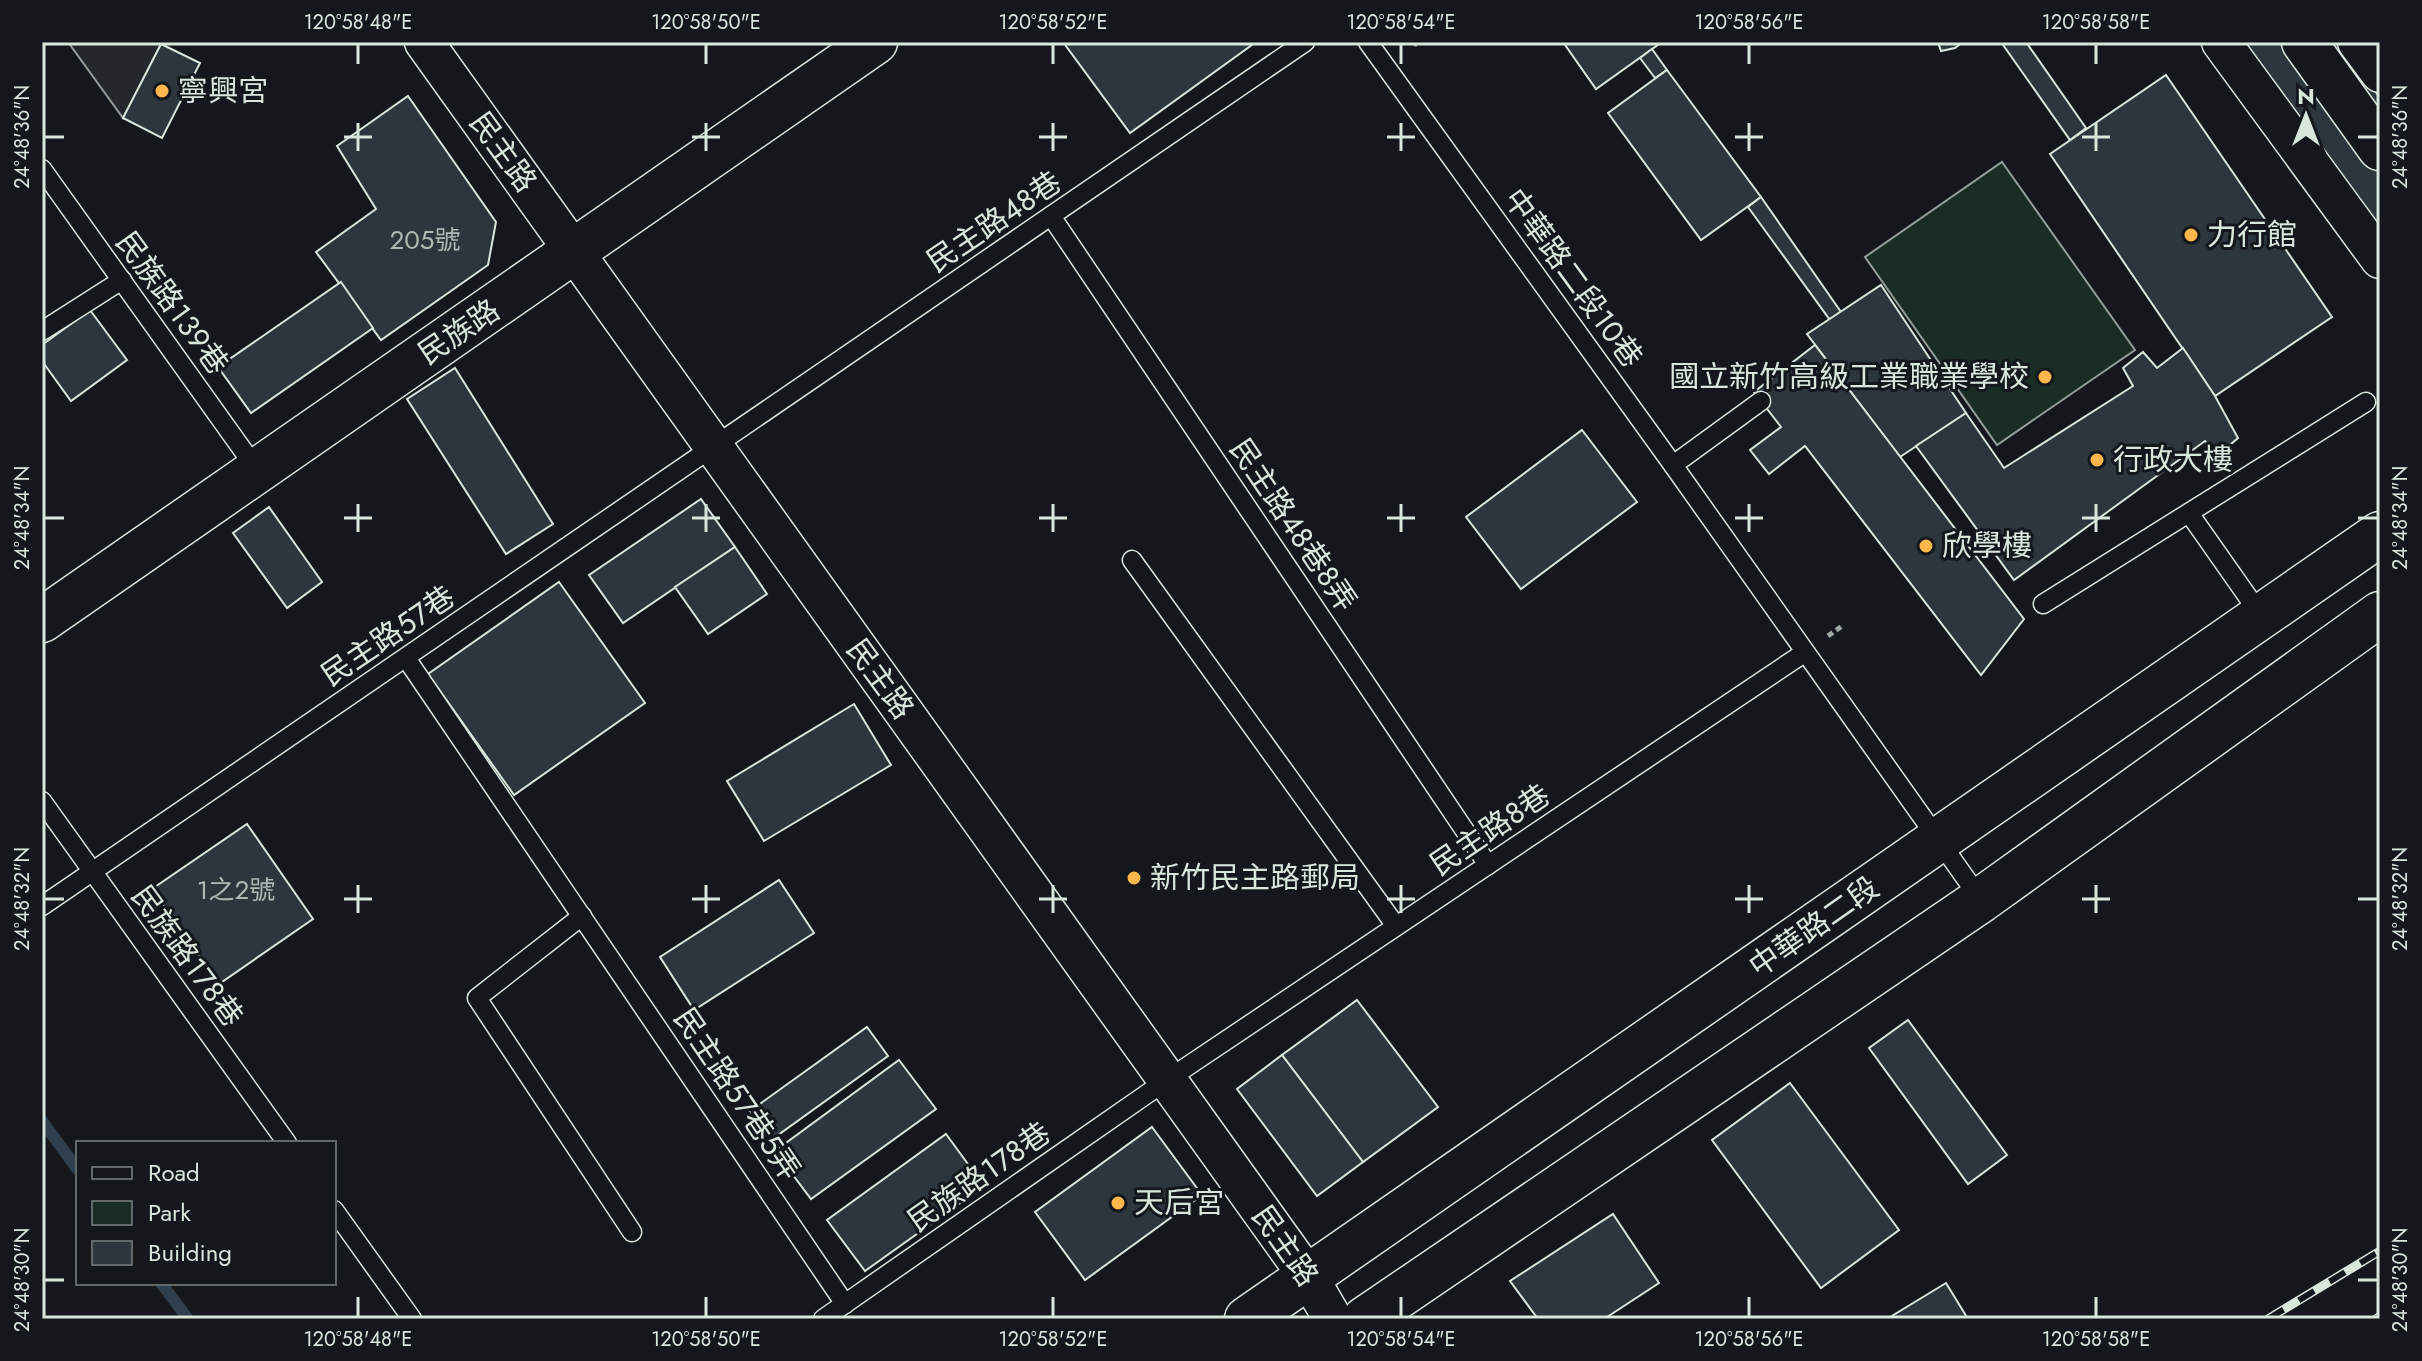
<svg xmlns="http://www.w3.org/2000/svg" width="2422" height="1361" viewBox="0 0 2422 1361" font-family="Jost,'Noto Sans TC',sans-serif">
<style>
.green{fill:#1a2d24;stroke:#939e99;stroke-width:2}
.parking{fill:#24282b;stroke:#939e99;stroke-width:2}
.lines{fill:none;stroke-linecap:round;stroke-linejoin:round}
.stream{stroke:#2f3f4d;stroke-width:12}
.building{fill:#2c363c;stroke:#d8e6dc;stroke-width:2}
.lane-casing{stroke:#d8e6dc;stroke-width:21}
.street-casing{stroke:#d8e6dc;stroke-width:41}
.secondary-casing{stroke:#d8e6dc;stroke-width:47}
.path{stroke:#9da8a2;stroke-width:5;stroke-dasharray:6 4;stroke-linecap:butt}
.lane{stroke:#14181c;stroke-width:18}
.street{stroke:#14181c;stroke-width:38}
.secondary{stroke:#14181c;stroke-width:44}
.rail-casing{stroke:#d8e6dc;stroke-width:9}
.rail{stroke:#14181c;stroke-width:6;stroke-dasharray:18;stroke-linecap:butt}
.ticks{fill:none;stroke:#d8e6dc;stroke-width:3}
.poi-dot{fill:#ffb74d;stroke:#14181c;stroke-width:3}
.labels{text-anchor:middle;stroke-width:6;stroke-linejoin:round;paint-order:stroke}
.number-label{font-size:26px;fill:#adbab4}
.poi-label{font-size:30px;fill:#d8e6dc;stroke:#14181c;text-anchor:start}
.street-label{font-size:30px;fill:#d8e6dc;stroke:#14181c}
.neatline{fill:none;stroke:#d8e6dc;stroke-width:3}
.ticks-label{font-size:20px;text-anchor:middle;fill:#d8e6dc}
</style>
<rect width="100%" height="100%" fill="#14181c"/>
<polygon class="green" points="2002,162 2135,350 1997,445 1865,257"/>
<polygon class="parking" points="68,42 159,42 161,44 123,118"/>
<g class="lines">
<g class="stream">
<polyline points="42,1121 78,1170"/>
<polyline points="161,1283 188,1319"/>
</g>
</g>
<g class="building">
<polygon points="1063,42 1256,42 1130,133"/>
<polygon points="1563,42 1662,42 1596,89"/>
<polygon points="1938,42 1963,42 1955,48 1941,51"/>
<polygon points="2001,42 2026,42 2086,128 2070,140"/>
<polygon points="2239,42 2340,42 2380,98 2380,240"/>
<polygon points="161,44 200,63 162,138 123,118"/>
<polygon points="1652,49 1667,70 1655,78 1640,58"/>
<polygon points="1667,70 1761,197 1701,240 1608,113"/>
<polygon points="2166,75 2332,317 2215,396 2050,154"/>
<polygon points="408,96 496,222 488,265 381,340 316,252 376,209 337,146"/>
<polygon points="1761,197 1841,312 1830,320 1748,207"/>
<polygon points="341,282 373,328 251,413 218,367"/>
<polygon points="1881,285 1966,413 1900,457 1807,334"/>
<polygon points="90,310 127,360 71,401 42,361 42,345"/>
<polygon points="1815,345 2024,619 1981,675 1805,446 1769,474 1750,450 1781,427 1754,392"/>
<polygon points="2183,348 2215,396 2238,438 2217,456 2205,441 2014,580 1916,446 1966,413 2004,468 2133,386 2123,368 2143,352 2157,368"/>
<polygon points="455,368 553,524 506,554 407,399"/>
<polygon points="1582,430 1637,502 1521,589 1466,517"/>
<polygon points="701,499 735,547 623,623 589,575"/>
<polygon points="269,507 322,582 287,608 233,533"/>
<polygon points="735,547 767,594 708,634 675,587"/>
<polygon points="559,582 645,703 514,795 428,674"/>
<polygon points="854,704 891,765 764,841 727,781"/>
<polygon points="247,824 313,919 219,984 152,889"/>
<polygon points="779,880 814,933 694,1010 660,957"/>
<polygon points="1357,1000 1438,1107 1363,1162 1282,1055"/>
<polygon points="1908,1020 2007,1155 1968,1184 1869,1048"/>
<polygon points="867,1027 888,1056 771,1140 750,1111"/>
<polygon points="1282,1055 1363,1162 1317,1196 1237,1089"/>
<polygon points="899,1060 936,1109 811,1199 775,1151"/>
<polygon points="1790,1083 1899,1230 1821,1288 1712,1140"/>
<polygon points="1152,1127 1202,1195 1085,1280 1035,1212"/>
<polygon points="946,1134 984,1186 865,1271 827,1220"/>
<polygon points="1613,1214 1659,1283 1604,1319 1538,1319 1510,1281"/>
<polygon points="1946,1283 1968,1319 1887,1319"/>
</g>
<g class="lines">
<defs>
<g id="lane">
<polyline points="1368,42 1673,465 1981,900"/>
<polyline points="42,169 257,470"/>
<polyline points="1051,216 1488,865"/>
<polyline points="42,331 122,280"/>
<polyline points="1673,465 1761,401"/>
<polyline points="2189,513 2262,617"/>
<polyline points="1132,560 1396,926"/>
<polyline points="2043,604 2366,402"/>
<polyline points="406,658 845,1304"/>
<polyline points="42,801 287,1143"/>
<polyline points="42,906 1305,42"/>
<polyline points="582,916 477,998 632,1232"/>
<polyline points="334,1210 412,1319"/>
<polyline points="823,1319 1167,1080 1804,653"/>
</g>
<g id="street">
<polyline points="424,42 1309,1278 1333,1319"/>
<polyline points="2221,42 2380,259"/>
<polyline points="2357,42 2380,73"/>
</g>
<g id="secondary">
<polyline points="2304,42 2380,148"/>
<polyline points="42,620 875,42"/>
<polyline points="1247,1319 2380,534"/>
<polyline points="1365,1319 1981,900 2380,614"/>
</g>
</defs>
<use href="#lane" class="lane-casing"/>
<use href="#street" class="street-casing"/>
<use href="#secondary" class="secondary-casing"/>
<g class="path">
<polyline points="1412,42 1420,46"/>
<polyline points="1828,636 1842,626"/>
</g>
<use href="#lane" class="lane"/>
<use href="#street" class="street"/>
<use href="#secondary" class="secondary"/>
<defs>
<g id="rail">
<polyline points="2268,1319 2380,1251"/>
<polyline points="2376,1319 2380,1316"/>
</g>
</defs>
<use href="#rail" class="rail-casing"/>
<use href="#rail" class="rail"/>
</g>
<path class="ticks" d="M 358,44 L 358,64M 706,44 L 706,64M 1053,44 L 1053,64M 1401,44 L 1401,64M 1749,44 L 1749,64M 2096,44 L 2096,64M 358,123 L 358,151M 706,123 L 706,151M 1053,123 L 1053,151M 1401,123 L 1401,151M 1749,123 L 1749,151M 2096,123 L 2096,151M 44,137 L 64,137M 344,137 L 372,137M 692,137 L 720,137M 1039,137 L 1067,137M 1387,137 L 1415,137M 1735,137 L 1763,137M 2082,137 L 2110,137M 2358,137 L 2378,137M 358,504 L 358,532M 706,504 L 706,532M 1053,504 L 1053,532M 1401,504 L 1401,532M 1749,504 L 1749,532M 2096,504 L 2096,532M 44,518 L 64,518M 344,518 L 372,518M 692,518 L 720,518M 1039,518 L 1067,518M 1387,518 L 1415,518M 1735,518 L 1763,518M 2082,518 L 2110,518M 2358,518 L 2378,518M 358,885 L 358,913M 706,885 L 706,913M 1053,885 L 1053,913M 1401,885 L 1401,913M 1749,885 L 1749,913M 2096,885 L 2096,913M 44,899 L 64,899M 344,899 L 372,899M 692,899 L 720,899M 1039,899 L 1067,899M 1387,899 L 1415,899M 1735,899 L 1763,899M 2082,899 L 2110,899M 2358,899 L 2378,899M 44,1280 L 64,1280M 2358,1280 L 2378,1280M 358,1297 L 358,1317M 706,1297 L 706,1317M 1053,1297 L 1053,1317M 1401,1297 L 1401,1317M 1749,1297 L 1749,1317M 2096,1297 L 2096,1317"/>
<g class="poi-dot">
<circle cx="162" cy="91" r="8"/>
<circle cx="2191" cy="235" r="8"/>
<circle cx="2045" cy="377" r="8"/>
<circle cx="2097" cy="460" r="8"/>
<circle cx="1926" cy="546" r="8"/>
<circle cx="1134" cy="878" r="8"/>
<circle cx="1118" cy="1203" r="8"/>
</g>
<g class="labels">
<g class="number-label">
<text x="425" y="249">205號</text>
<text x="236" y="899">1之2號</text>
</g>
<g class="poi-label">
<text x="178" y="101">寧興宮</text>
<text x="2207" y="245">力行館</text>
<text x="2029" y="387" text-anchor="end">國立新竹高級工業職業學校</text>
<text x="2113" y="470">行政大樓</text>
<text x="1942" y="556">欣學樓</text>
<text x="1150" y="888">新竹民主路郵局</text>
<text x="1134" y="1213">天后宮</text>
</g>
<g class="street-label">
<text transform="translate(503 152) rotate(54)" y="10">民主路</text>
<text transform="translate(994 222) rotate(-34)" y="10">民主路48巷</text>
<text transform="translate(1573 278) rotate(54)" y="10">中華路二段10巷</text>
<text transform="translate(172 303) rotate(54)" y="10">民族路139巷</text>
<text transform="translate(459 332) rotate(-34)" y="10">民族路</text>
<text transform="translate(1293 525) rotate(56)" y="10">民主路48巷8弄</text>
<text transform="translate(388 636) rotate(-34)" y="10">民主路57巷</text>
<text transform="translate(880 679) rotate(54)" y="10">民主路</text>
<text transform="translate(1490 830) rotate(-34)" y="10">民主路8巷</text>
<text transform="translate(1814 927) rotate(-35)" y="10">中華路二段</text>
<text transform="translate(187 956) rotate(54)" y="10">民族路178巷</text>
<text transform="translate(737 1094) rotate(56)" y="10">民主路57巷5弄</text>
<text transform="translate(979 1177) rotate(-35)" y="10">民族路178巷</text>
<text transform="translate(1285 1246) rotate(55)" y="10">民主路</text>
</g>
</g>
<rect width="2422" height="1361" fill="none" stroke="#14181c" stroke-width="88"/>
<rect x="76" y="1141" width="260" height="144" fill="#14181c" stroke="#626a69" stroke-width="2"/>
<rect x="92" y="1167" width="40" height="12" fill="#14181c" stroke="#626a69" stroke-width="2"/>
<text x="148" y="1181" font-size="24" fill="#d8e6dc">Road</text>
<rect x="92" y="1201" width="40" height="24" fill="#1a2d24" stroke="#626a69" stroke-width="2"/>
<text x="148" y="1221" font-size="24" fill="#d8e6dc">Park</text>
<rect x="92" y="1241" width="40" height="24" fill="#2c363c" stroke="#626a69" stroke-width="2"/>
<text x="148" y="1261" font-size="24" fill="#d8e6dc">Building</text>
<g transform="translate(2306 116)" stroke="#14181c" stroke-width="6" paint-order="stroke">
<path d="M0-6L14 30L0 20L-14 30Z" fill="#d8e6dc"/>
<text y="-12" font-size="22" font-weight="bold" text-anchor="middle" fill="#d8e6dc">N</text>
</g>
<rect x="44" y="44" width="2334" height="1273" class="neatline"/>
<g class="ticks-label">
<text x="358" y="29">120°58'48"E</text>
<text x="706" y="29">120°58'50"E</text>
<text x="1053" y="29">120°58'52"E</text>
<text x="1401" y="29">120°58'54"E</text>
<text x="1749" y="29">120°58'56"E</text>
<text x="2096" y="29">120°58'58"E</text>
<text transform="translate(22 137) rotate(-90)" y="7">24°48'36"N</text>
<text transform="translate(2400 137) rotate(-90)" y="7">24°48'36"N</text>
<text transform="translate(22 518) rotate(-90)" y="7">24°48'34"N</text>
<text transform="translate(2400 518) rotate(-90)" y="7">24°48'34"N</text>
<text transform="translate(22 899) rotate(-90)" y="7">24°48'32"N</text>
<text transform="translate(2400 899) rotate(-90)" y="7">24°48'32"N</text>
<text transform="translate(22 1280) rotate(-90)" y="7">24°48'30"N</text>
<text transform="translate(2400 1280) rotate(-90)" y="7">24°48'30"N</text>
<text x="358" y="1346">120°58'48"E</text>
<text x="706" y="1346">120°58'50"E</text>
<text x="1053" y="1346">120°58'52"E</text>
<text x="1401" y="1346">120°58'54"E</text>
<text x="1749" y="1346">120°58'56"E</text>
<text x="2096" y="1346">120°58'58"E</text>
</g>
</svg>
